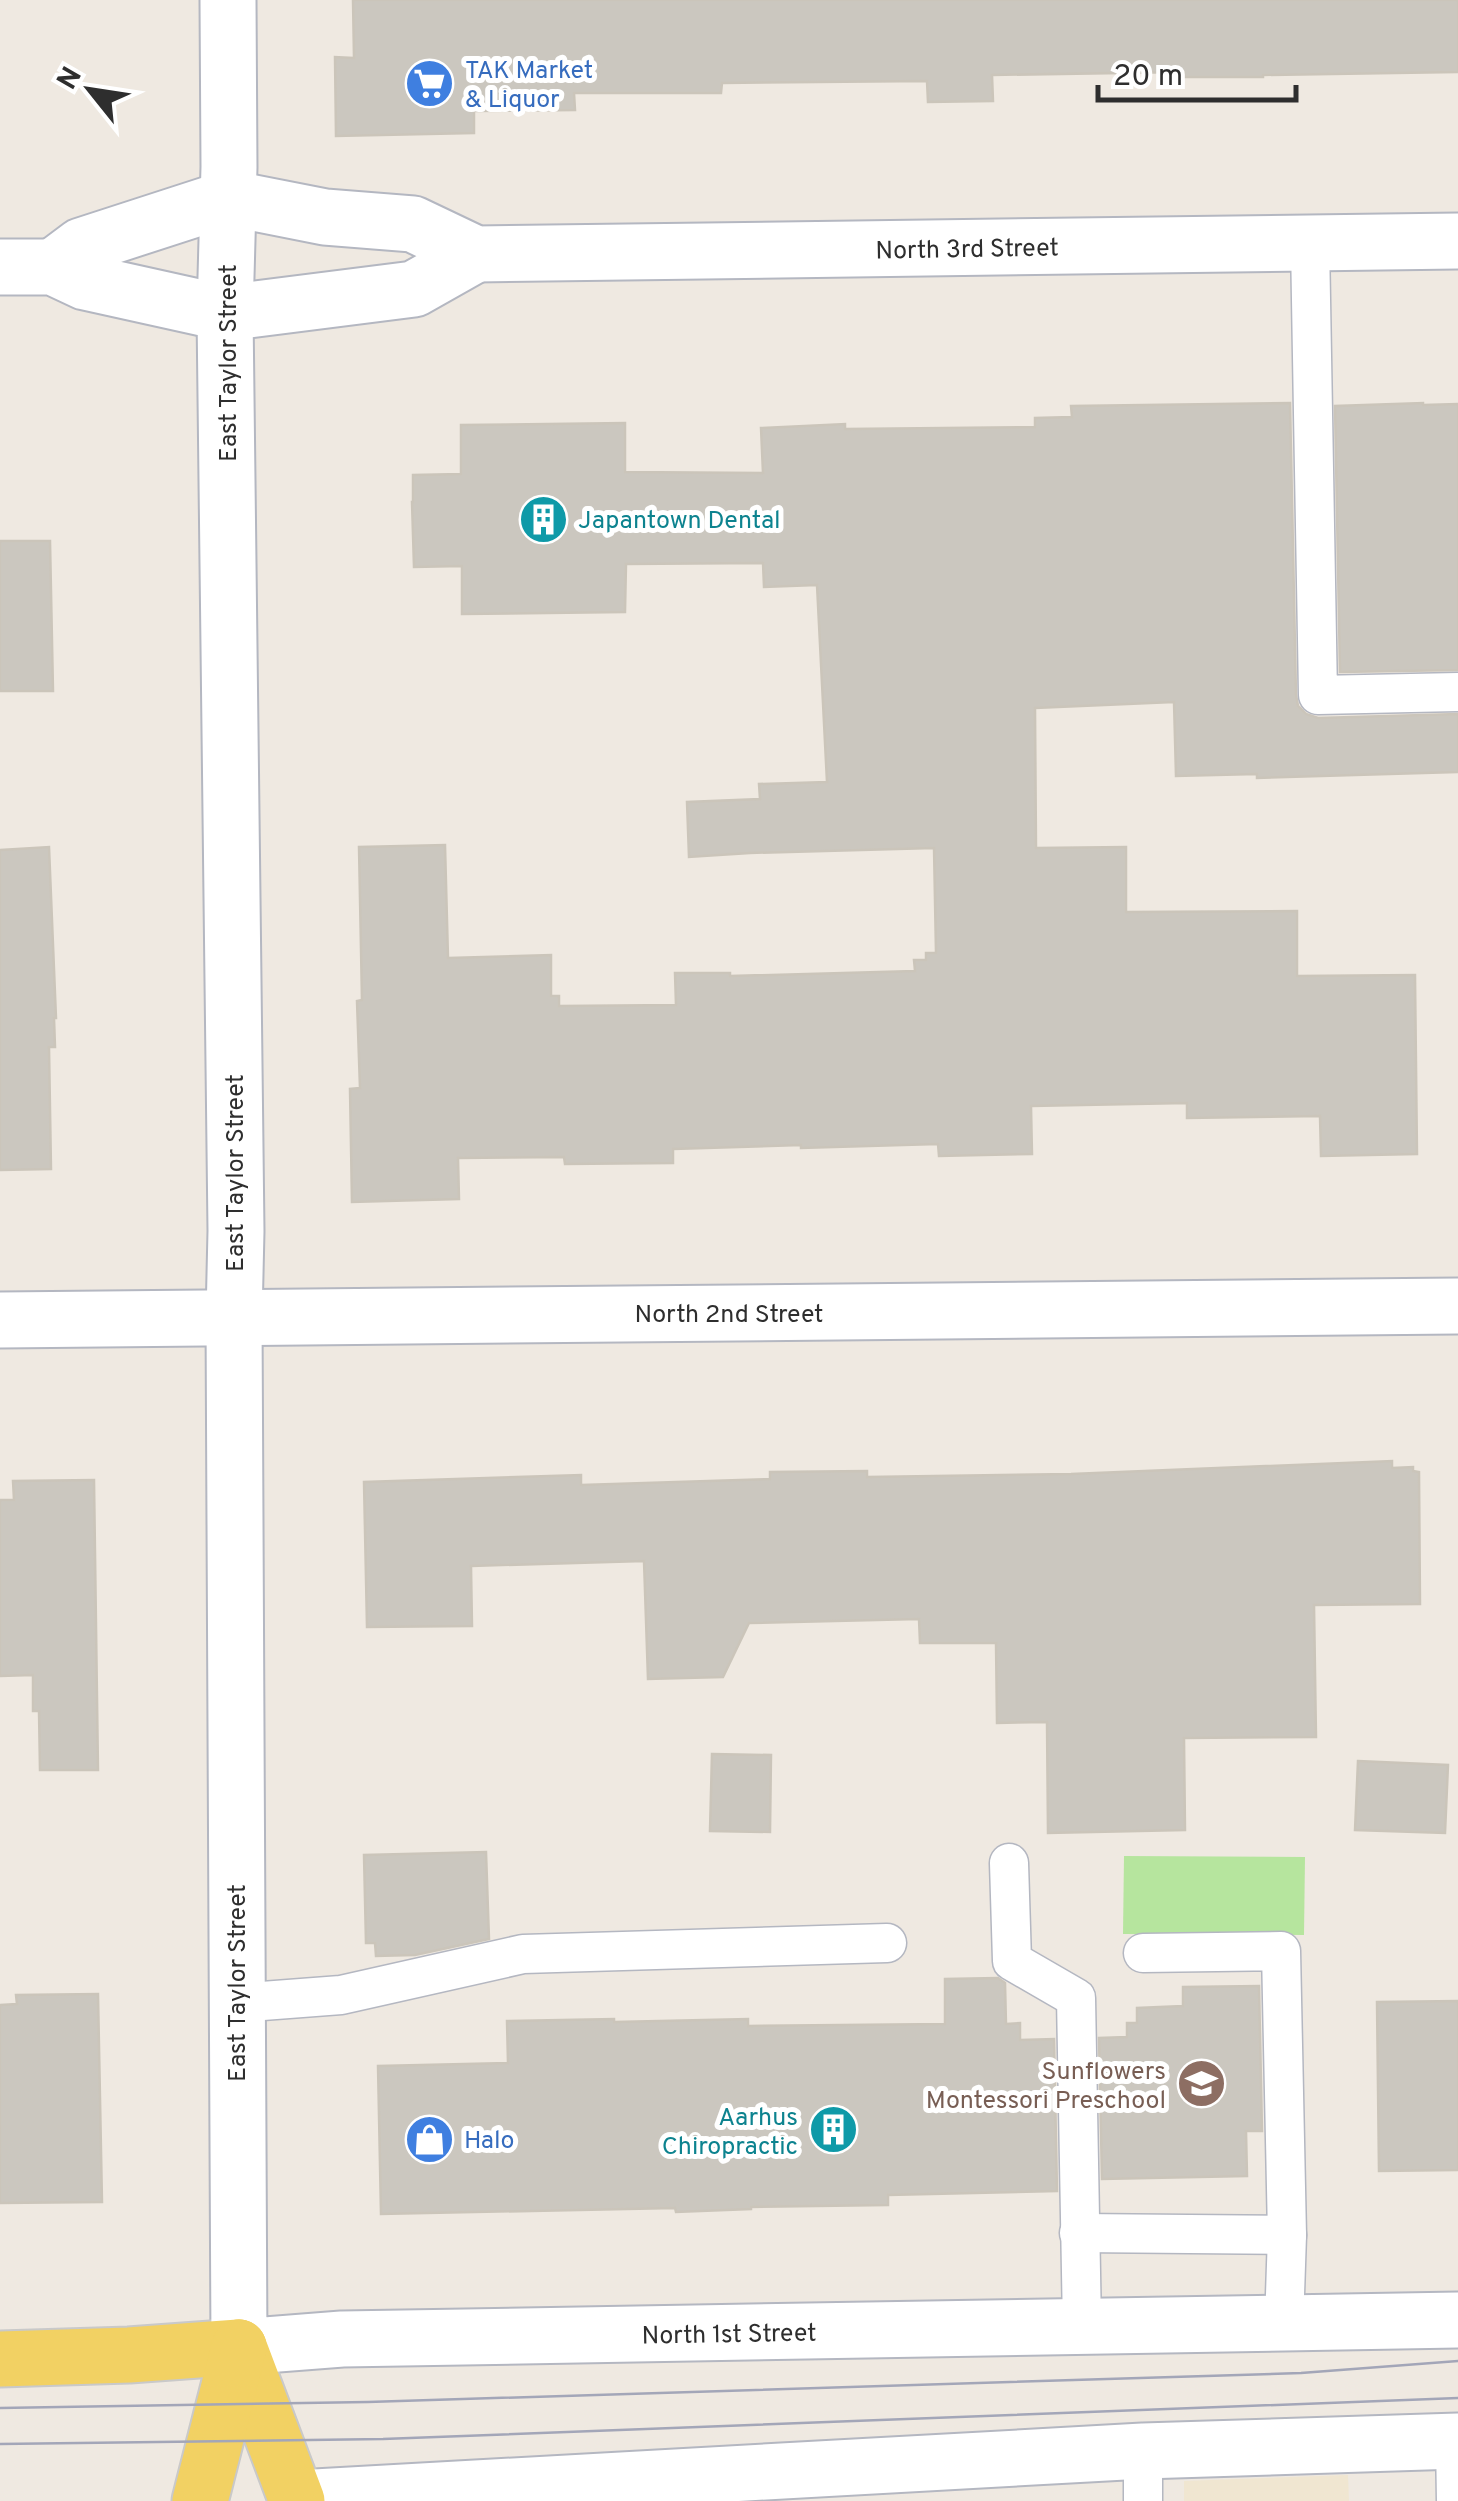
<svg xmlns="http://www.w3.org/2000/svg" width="1458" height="2501" viewBox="0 0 1458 2501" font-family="Overpass,sans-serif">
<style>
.education{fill:#f0e6d1}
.green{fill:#b6e59e}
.building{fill:#cbc7bf;stroke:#cbc5ba;stroke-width:2.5}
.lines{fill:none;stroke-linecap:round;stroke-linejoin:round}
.lane-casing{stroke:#b4b7c1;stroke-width:41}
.street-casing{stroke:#b4b7c1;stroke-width:59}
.secondary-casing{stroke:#b4b7c1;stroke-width:59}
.primary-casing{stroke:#c9c9c9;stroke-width:59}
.lane{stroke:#fff;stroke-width:38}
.street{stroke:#fff;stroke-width:55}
.secondary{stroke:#fff;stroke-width:55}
.primary{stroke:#f2d163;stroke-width:55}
.tram{stroke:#a3a6b8;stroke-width:2.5}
.labels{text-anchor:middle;stroke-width:10;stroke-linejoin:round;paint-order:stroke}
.shop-label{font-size:25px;fill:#366cbe;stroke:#fff;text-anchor:start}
.street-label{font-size:25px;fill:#2e2e2e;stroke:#fff}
.culture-label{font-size:25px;fill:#0d838f;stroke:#fff;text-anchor:start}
.education-label{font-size:25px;fill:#785e54;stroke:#fff;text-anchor:end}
</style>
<rect width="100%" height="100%" fill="#efe9e1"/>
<polygon class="education" points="1348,2475 1349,2501 1184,2501 1184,2481"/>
<polygon class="green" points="1124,1856 1305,1857 1304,1935 1123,1934"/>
<g class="building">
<polygon points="353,0 1458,0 1458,72 1263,75 1263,77 1184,77 1184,72 992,75 993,101 928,102 927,81 722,83 721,93 574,93 575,110 474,111 474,133 336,136 335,57 354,58"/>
<polygon points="1290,403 1296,695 1298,706 1306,714 1318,718 1458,714 1458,772 1257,778 1257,774 1176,776 1174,702 1035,708 1036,848 1126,847 1126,912 1297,911 1297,976 1415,975 1417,1154 1321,1156 1320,1116 1187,1118 1187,1103 1031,1106 1032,1154 939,1156 938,1144 801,1148 801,1145 673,1149 673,1163 565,1164 564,1157 458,1158 459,1199 352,1202 350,1089 360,1088 357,1001 362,1000 359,847 445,845 448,958 551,955 551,996 559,996 559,1006 676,1005 675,973 730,973 730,976 915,971 914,960 926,960 926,953 936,953 934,848 750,853 689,857 687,802 760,799 759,784 827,782 817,585 764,587 763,563 626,564 625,612 462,614 462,566 414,567 412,502 413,502 413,475 461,474 461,425 625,423 625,472 763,473 761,428 845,424 845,429 1035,427 1035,418 1072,417 1071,406"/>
<polygon points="1423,403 1423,405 1458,404 1458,670 1340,672 1335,406"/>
<polygon points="0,541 50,541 53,691 0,691"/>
<polygon points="49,847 56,1018 54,1018 55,1047 49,1047 51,1169 0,1170 0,850"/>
<polygon points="1392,1461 1392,1468 1413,1467 1413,1471 1419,1472 1420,1604 1314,1605 1316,1737 1184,1738 1185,1830 1048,1833 1047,1722 997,1723 996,1643 920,1643 919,1619 749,1623 723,1677 648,1679 644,1561 471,1566 472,1626 367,1627 364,1482 581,1475 581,1485 770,1479 770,1472 867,1471 867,1477 1071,1474"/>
<polygon points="94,1480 98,1770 40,1770 39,1711 33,1711 33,1675 0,1676 0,1500 14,1500 13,1481"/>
<polygon points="712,1754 771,1755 770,1832 710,1831"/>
<polygon points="1358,1761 1448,1765 1445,1833 1355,1830"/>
<polygon points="486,1852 489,1939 415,1955 376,1956 375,1943 366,1943 364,1855"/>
<polygon points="998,1978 1005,1983 1006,2024 1020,2023 1020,2040 1054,2039 1057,2191 888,2195 888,2205 751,2207 751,2209 676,2212 675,2208 381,2214 378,2066 508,2063 507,2021 614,2019 614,2022 748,2019 748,2026 945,2024 945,1979"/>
<polygon points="1259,1986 1262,2131 1246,2131 1247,2176 1102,2179 1099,2038 1127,2037 1127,2023 1137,2023 1137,2008 1183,2006 1183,1987"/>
<polygon points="98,1994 102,2202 0,2203 0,2005 17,2004 16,1995"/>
<polygon points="1458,2001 1458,2170 1379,2171 1377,2002"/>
</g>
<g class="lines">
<defs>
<g id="lane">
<polyline points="1310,243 1318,695 1458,692"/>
<polyline points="1009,1863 1012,1961 1076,1998 1082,2327"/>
<polyline points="236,2003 341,1995 523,1954 887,1943"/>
<polyline points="1079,2233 1287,2235 1281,1951 1143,1953"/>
<polyline points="1284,2324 1287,2235"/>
<polyline points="1455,2441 1456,2501"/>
<polyline points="1143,2501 1143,2451"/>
</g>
<g id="street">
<polyline points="0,267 53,267 85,282 225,313 414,289 476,254"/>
<polyline points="53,267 81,246 229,198 325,217 413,224 476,254 1458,241"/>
<polyline points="0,1320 1458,1306"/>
</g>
<g id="secondary">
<polyline points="228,0 229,167 225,313 236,1231 234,1317 239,2347 342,2339 1458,2320"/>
<polyline points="297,2498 1143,2451 1458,2441"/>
</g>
<g id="primary">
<polyline points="239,2347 297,2501"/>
<polyline points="0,2359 129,2355 239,2347"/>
<polyline points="200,2501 239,2347"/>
</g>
</defs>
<use href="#lane" class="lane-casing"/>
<use href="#street" class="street-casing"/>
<use href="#secondary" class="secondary-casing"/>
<use href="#primary" class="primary-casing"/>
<use href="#lane" class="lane"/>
<use href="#street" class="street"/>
<use href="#secondary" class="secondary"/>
<use href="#primary" class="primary"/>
<g class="tram">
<polyline points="0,2408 368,2402 1301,2373 1458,2361"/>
<polyline points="0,2444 383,2439 1458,2398"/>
</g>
</g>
<defs>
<symbol id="supermarket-disc" viewBox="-11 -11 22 22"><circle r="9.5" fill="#3f7fe0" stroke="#fff"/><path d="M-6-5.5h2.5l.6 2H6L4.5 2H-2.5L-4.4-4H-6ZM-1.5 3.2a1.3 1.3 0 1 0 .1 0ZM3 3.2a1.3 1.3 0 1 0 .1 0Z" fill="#fff"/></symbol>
<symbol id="building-disc" viewBox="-11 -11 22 22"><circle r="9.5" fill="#0f9aa8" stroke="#fff"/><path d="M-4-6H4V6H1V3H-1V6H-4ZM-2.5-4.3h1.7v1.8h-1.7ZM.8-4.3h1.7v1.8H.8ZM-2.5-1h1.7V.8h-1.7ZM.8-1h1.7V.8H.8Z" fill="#fff"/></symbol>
<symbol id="school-disc" viewBox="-11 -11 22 22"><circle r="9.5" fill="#8d6e63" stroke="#fff"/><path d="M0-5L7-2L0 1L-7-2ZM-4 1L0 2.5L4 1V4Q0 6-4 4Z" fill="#fff"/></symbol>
<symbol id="shop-disc" viewBox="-11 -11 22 22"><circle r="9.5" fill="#3f7fe0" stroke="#fff"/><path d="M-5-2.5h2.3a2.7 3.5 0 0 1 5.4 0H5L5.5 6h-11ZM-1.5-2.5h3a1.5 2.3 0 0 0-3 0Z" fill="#fff"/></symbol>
</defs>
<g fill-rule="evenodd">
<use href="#supermarket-disc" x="402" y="56" width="55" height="55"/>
<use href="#building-disc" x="516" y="492" width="55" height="55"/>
<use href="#school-disc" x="1174" y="2056" width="55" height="55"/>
<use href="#building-disc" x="806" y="2102" width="55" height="55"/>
<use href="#shop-disc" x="402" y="2112" width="55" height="55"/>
</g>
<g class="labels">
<g class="shop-label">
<text x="465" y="78">TAK Market<tspan x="465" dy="29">&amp; Liquor</tspan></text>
<text x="464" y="2148">Halo</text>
</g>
<g class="street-label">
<text transform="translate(967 248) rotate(-1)" y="9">North 3rd Street</text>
<text transform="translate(227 363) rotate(-90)" y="9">East Taylor Street</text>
<text transform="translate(234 1173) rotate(-90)" y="9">East Taylor Street</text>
<text x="729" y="1322">North 2nd Street</text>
<text transform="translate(236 1983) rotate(-90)" y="9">East Taylor Street</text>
<text transform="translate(729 2333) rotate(-1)" y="9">North 1st Street</text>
</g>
<g class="culture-label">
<text x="578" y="528">Japantown Dental</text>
<text x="798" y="2125" text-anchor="end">Aarhus<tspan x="798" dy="29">Chiropractic</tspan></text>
</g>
<g class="education-label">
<text x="1166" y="2079">Sunflowers<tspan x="1166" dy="29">Montessori Preschool</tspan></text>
</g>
</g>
<g transform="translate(90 90) rotate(300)" stroke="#ffffff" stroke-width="8" paint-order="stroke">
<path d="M0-8L18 38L0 25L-18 38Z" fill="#2e2e2e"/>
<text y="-15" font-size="28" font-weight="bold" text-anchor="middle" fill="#2e2e2e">N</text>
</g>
<path d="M1098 85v15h198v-15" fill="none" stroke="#2e2e2e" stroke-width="5"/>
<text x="1113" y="85" font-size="30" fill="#2e2e2e" stroke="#ffffff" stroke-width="8" paint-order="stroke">20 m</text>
</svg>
